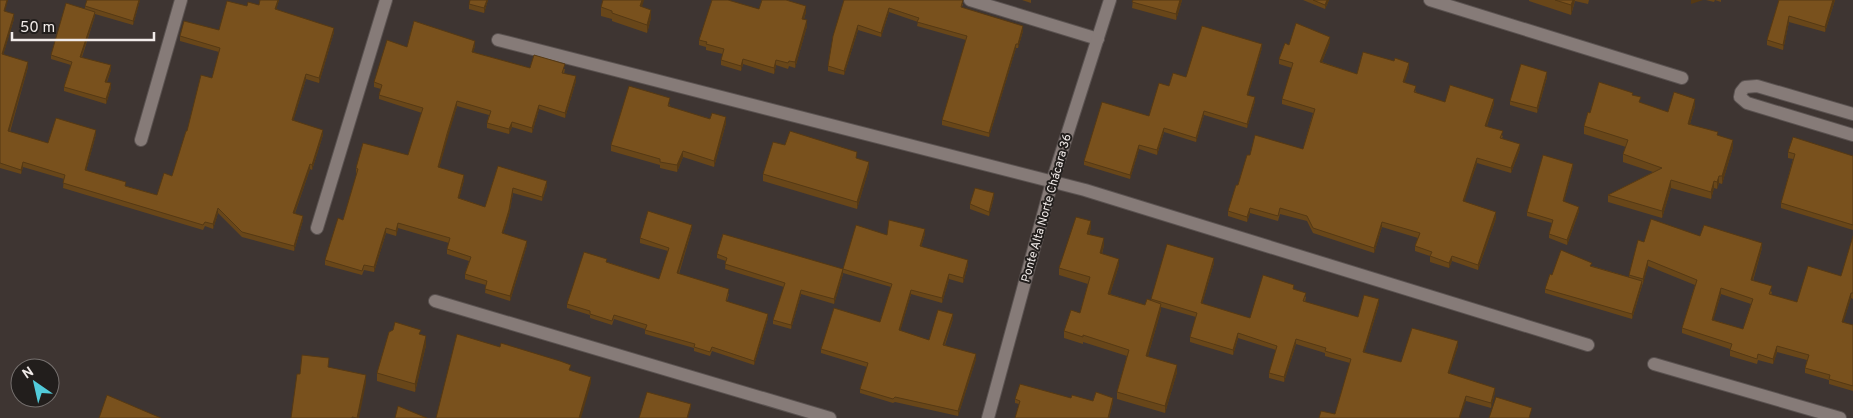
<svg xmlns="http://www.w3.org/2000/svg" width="1853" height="418" viewBox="0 0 1853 418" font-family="Overpass,sans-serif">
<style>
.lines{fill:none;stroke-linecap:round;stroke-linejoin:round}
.minor-casing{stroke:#5a5250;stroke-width:14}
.tertiary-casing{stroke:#5a5250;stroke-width:14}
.minor{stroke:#867b78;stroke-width:12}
.tertiary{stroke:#867b78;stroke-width:12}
.wall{fill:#684619;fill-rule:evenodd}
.shaded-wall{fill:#553914}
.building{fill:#79511d;stroke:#553914;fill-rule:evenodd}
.labels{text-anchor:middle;stroke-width:4;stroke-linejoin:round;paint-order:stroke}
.street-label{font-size:12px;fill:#f1ebe9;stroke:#221e1c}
</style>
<rect width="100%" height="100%" fill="#3e3532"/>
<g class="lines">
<defs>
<g id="minor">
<polyline points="970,0 1098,39"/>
<polyline points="1430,0 1682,78"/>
<polyline points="498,40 1085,190 1588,345"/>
<polyline points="1853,114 1757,86 1745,87 1741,92 1740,97 1747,103 1853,135"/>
<polyline points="141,140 181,0"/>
<polyline points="317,228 386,0"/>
<polyline points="435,301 830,418"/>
<polyline points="1654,364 1840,418"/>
</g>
<polyline id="tertiary" points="988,418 1052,182 1110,0"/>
</defs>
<use href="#minor" class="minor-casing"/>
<use href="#tertiary" class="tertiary-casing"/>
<use href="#minor" class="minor"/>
<use href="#tertiary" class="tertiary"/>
</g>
<g class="wall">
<polygon points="0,0 5,12 14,19 3,55 28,67 10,132 48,143 96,134 86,171 126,186 157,195 172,176 187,131 212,78 219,52 180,41 180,36 219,30 247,6 259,5 260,0 279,0 276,9 334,32 319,83 306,79 293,121 323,135 312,170 310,169 295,213 303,220 294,251 242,237 218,213 213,229 205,226 203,230 63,188 64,179 23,167 21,174 0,168"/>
<polygon points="140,0 133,25 95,14 95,16 82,57 111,70 107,82 111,88 106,104 64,91 64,87 71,65 51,59 51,55 85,9 85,6"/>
<polygon points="488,0 484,13 469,9 469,4"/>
<polygon points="844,0 963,4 962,7 1023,31 1018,48 1016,48 989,137 942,125 942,120 966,40 917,26 918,22 889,12 881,37 858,30 844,75 828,71 828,66"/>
<polygon points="1022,0 1031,0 1031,3"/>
<polygon points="1133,0 1182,0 1176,20 1132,8"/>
<polygon points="1303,0 1329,0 1325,9"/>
<polygon points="1529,0 1589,0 1588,4 1575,1 1571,15 1529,1"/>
<polygon points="1706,0 1721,0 1721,2 1715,0 1714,2"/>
<polygon points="1779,0 1835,0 1825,32 1789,22 1783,50 1767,45 1767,40"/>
<polygon points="601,7 651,18 647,33 612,21 612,19 601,16"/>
<polygon points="759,9 806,12 804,19 807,26 795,68 789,66 788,69 776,65 774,74 743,64 741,71 721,65 721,60 723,54 706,50 706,47 699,45 699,40"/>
<polygon points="1330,42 1322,62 1357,74 1409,68 1404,83 1416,91 1415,93 1445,102 1494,104 1487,126 1503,136 1502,138 1520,149 1511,173 1477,163 1464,201 1496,218 1478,270 1452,261 1449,268 1430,262 1430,256 1415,251 1415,246 1418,238 1382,227 1374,253 1313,233 1307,221 1280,214 1278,221 1250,213 1247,222 1228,216 1228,211 1250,155 1303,149 1313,113 1282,104 1282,99 1292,68 1279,64 1279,59 1289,45"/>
<polygon points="475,46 473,52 530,68 565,69 564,74 576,81 565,118 539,109 532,133 512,127 509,134 487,128 487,123 489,115 457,106 447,138 439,168 464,180 459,198 485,207 498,166 547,186 542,201 513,193 509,215 503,233 527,245 510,301 485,293 486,285 465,279 465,274 469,261 447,254 447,249 449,243 398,228 396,236 386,233 374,272 364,270 362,275 325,265 325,260 343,220 357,173 356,173 356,168 408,155 422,113 379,99 379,95 381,89 374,87 374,82 407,47"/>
<polygon points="1262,48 1248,95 1255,101 1247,128 1204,115 1196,142 1164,132 1157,155 1139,149 1130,179 1084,165 1084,161 1149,116 1169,86 1186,77"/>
<polygon points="1547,77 1537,113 1510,105 1510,101"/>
<polygon points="1633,95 1641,103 1668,112 1695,106 1690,124 1718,135 1733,147 1722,184 1719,183 1717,189 1714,188 1711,199 1671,188 1662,218 1608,202 1608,195 1653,172 1623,162 1623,154 1626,147 1584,134 1584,126 1590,113"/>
<polygon points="670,104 669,107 726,123 714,167 683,157 677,172 660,168 660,165 611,151 611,145"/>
<polygon points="785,145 857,158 869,168 857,209 763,181 763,174"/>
<polygon points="1788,152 1853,156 1853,230 1781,208 1781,203 1793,159 1788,158"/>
<polygon points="1573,168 1564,201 1579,211 1567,245 1549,238 1549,234 1552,223 1527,216 1527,212"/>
<polygon points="994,197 989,216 970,209 970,204"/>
<polygon points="1091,228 1089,235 1104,245 1102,254 1119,265 1110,294 1145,305 1151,300 1151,299 1214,263 1202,304 1250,318 1294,289 1306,297 1305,302 1358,317 1379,304 1364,353 1401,362 1458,346 1449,373 1495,392 1491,408 1466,401 1335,414 1350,363 1325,356 1325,353 1296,344 1284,382 1269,378 1269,373 1276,350 1238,338 1233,355 1190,342 1190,337 1196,317 1161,307 1161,310 1148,356 1177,372 1165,413 1117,399 1117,392 1127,356 1083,342 1083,344 1064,338 1064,331 1080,313 1088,284 1059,275 1059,268"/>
<polygon points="692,229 679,274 729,294 727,301 768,318 754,365 712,351 710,356 694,351 694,348 645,334 645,329 614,319 612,325 590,318 590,315 567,308 567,304 607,262 659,279 668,251 640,243 640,238"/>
<polygon points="925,234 921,247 968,265 963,283 949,279 942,303 911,294 900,331 929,340 953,319 945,345 976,359 958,416 895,402 893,403 860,393 860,389 867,367 821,353 821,349 880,322 891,287 843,273 843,269 887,235"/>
<path d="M 1700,236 L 1762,248 L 1753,281 L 1772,292 L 1771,295 L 1797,302 L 1841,276 L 1853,236 L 1853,299 L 1851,298 L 1843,322 L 1853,325 L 1853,391 L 1829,384 L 1829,380 L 1805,373 L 1805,368 L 1807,360 L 1777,352 L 1773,364 L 1758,360 L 1757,364 L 1730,356 L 1730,349 L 1682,333 L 1682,328 L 1695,285 L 1648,266 L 1632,319 L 1545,293 L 1545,289 L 1552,275 L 1592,266 L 1629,277 L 1629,275 L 1644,242 ZM 1721,294 L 1751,304 L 1743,329 L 1713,320 Z"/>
<polygon points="717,254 843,274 834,304 801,294 791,329 773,324 773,320 784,287 725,269 726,261 717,258"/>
<polygon points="421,335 426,345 415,392 377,381 377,373"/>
<polygon points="1071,398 1093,401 1113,402 1109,418 1015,418 1019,404 1015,403 1015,399"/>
</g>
<g class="shaded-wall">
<polygon points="7,0 8,0 4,16 4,11"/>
<polygon points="139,0 140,0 133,25 133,21"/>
<polygon points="278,0 279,0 275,14 275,9"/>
<polygon points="487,0 488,0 484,13 484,8"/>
<polygon points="642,0 644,0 640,14 640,6"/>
<polygon points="1180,0 1182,0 1176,20 1176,14"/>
<polygon points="1327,0 1329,0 1325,9 1325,5"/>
<polygon points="1573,0 1575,0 1571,15 1571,5"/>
<polygon points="1691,0 1703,0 1691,4"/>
<polygon points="1833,0 1835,0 1825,32 1825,27"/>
<polygon points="806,6 806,12 802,25 802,19"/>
<polygon points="889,8 889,12 881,37 881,33"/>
<polygon points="651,10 651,18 647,33 647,25"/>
<polygon points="95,12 95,16 80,61 80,57"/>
<polygon points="14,14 14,19 2,59 2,54"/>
<polygon points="1789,16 1789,22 1783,50 1783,45"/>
<polygon points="807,20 807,26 795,68 795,62"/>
<polygon points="858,25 858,30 844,75 844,71"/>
<polygon points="1023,26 1023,31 1018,48 1018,44"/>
<polygon points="334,28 334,32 319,83 319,78"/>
<polygon points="1330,37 1330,42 1320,67 1320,62"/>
<polygon points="475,41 475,46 472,57 472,52"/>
<polygon points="1016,44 1016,48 989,137 989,133"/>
<polygon points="1262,44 1262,48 1247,99 1247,95"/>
<polygon points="743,59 743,64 741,71 741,66"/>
<polygon points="776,60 776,65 774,74 774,68"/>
<polygon points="28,62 28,67 8,136 8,131"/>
<polygon points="1409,63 1409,68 1403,88 1403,82"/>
<polygon points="111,65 111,70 105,86 105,82"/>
<polygon points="1547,72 1547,77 1537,113 1537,108"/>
<polygon points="306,74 306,79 292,125 292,120"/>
<polygon points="576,76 576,81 565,118 565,113"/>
<polygon points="111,83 111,88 106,104 106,99"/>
<polygon points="1255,97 1255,101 1247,128 1247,124"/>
<polygon points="1494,99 1494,104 1485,131 1485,126"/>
<polygon points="1695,99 1695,106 1688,131 1688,124"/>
<polygon points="457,101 457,106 438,172 438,167"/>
<polygon points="539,105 539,109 532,133 532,128"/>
<polygon points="1204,111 1204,115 1196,142 1196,138"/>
<polygon points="726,117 726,123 714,167 714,161"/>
<polygon points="512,122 512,127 509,134 509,129"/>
<polygon points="1164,128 1164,132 1157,155 1157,150"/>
<polygon points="96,130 96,134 85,175 85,170"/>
<polygon points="323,130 323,135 312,170 312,165"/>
<polygon points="1733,140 1733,147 1722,184 1722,176"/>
<polygon points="1520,144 1520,149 1511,173 1511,168"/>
<polygon points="1139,145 1139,149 1130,179 1130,175"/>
<polygon points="683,151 683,157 677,172 677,165"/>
<polygon points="1477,158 1477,163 1463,206 1463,201"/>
<polygon points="23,162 23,167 21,174 21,170"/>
<polygon points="869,162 869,168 857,209 857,202"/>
<polygon points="310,164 310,169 293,218 293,213"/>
<polygon points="1573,164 1573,168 1563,205 1563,201"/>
<polygon points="464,175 464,180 458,203 458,198"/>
<polygon points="1719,176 1719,183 1717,189 1717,182"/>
<polygon points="1671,180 1671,188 1662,218 1662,211"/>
<polygon points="547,181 547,186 542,201 542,197"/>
<polygon points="1714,181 1714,188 1711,199 1711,192"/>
<polygon points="513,188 513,193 509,215 502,237 502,233"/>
<polygon points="994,193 994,197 989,216 989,212"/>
<polygon points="1579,207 1579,211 1567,245 1567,240"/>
<polygon points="218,208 218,213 213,229 213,224"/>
<polygon points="1250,208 1250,213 1247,222 1247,217"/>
<polygon points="1496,212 1496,218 1478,270 1478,265"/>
<polygon points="303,216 303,220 294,251 294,246"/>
<polygon points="1091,221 1091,228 1087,241 1087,234"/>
<polygon points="1382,222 1382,227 1374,253 1374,248"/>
<polygon points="398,223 398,228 396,236 396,231"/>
<polygon points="692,225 692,229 677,278 677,273"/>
<polygon points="386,228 386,233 374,272 374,267"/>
<polygon points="925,229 925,234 920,250 920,246"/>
<polygon points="1104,238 1104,245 1100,260 1100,253"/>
<polygon points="527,241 527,245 510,301 510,296"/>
<polygon points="1762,243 1762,248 1751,286 1751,280"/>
<polygon points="1452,256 1452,261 1449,268 1449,263"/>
<polygon points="1214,258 1214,263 1201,308 1201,303"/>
<polygon points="1119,259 1119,265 1108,301 1108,294"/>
<polygon points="968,260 968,265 963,283 963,278"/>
<polygon points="1648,260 1648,266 1643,284 1643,279"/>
<polygon points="843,269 843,274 834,304 834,299"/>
<polygon points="949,274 949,279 942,303 942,298"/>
<polygon points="1642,281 1642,285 1632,319 1632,314"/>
<polygon points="1721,288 1721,294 1712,325 1712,320"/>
<polygon points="801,290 801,294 791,329 791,325"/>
<polygon points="911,290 911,294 899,335 899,330"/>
<polygon points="1851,293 1851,298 1842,327 1842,322"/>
<polygon points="1379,299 1379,304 1363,357 1363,352"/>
<polygon points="1161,304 1161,310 1146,363 1146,356"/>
<polygon points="768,314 768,318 754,365 754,361"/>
<polygon points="953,314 953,319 943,349 943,345"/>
<polygon points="1238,333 1238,338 1233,355 1233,350"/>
<polygon points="426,336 426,345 415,392 415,384"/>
<polygon points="1296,339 1296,344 1284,382 1284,377"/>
<polygon points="1458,341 1458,346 1448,378 1448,373"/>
<polygon points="1777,346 1777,352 1773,364 1773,359"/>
<polygon points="976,354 976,359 958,416 958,411"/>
<polygon points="1177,365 1177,372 1165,413 1165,406"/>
<polygon points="366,375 366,383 359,418 357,418"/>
<polygon points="591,377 591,383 581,418 579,418"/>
<polygon points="1495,388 1495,392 1491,408 1491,403"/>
<polygon points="1466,396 1466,401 1460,418 1459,418"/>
<polygon points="1113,398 1113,402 1109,418 1108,418"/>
<polygon points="691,404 691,408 688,418 687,418"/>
</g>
<g class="building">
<polygon points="0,0 7,0 4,11 14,14 2,54 28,62 8,131 48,143 56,118 96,130 85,170 126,182 125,186 157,195 164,173 172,176 186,131 187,131 201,75 212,78 220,48 180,36 184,21 219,30 227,1 247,6 248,2 259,5 260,0 278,0 275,9 334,28 319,78 306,74 292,120 323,130 312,165 310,164 293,213 303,216 294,246 242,232 218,208 213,224 205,222 203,225 63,183 65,175 23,162 21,170 0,163"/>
<polygon points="87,0 139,0 133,21 85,6"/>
<polygon points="470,0 487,0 484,8 469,4"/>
<polygon points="603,0 642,0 640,6 651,10 647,25 612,13 612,11 601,7"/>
<polygon points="712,0 728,0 759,9 762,0 786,0 806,6 802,19 807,20 795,62 789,61 788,63 776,60 774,68 743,59 741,66 721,60 724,49 706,44 707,42 699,40"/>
<polygon points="844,0 963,0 961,7 1023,26 1018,44 1016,44 989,133 942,120 967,36 917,22 919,18 889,8 881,33 858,25 844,71 828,66 833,36"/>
<polygon points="1133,0 1180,0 1176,14 1132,2"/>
<polygon points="1313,0 1327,0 1325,5"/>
<polygon points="1555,0 1573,0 1571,5"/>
<polygon points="1779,0 1833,0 1825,27 1789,16 1783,45 1767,40"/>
<polygon points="66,3 95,12 80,57 111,65 105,82 111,83 106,99 64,87 72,62 51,55"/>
<polygon points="414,21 475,41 472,52 530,68 534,55 565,64 562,73 576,76 565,113 539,105 532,128 512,122 509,129 487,123 491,111 457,101 447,134 438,167 464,175 458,198 485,207 498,166 547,181 542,197 513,188 509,210 502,233 527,241 510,296 485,289 487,281 465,274 471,257 447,249 450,238 398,223 396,231 386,228 374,267 364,265 362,271 325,260 338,218 343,220 358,169 356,168 363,143 408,155 423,108 379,95 382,85 374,82 387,40 407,47"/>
<polygon points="1296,23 1330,37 1320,62 1357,74 1363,52 1394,61 1395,58 1409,63 1403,82 1416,86 1414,92 1445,102 1450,85 1494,99 1485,126 1503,131 1500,138 1520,144 1511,168 1477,158 1463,201 1496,212 1478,265 1452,256 1449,263 1430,256 1432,252 1415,246 1420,233 1382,222 1374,248 1313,228 1307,216 1280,208 1278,216 1250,208 1247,217 1228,211 1236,185 1238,185 1247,155 1250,155 1255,135 1303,149 1315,109 1282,99 1293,63 1279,59 1285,43 1289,45"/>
<polygon points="1202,26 1262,44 1247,95 1255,97 1247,124 1204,111 1196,138 1164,128 1157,150 1139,145 1130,175 1084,161 1102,102 1149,116 1159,83 1169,86 1173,73 1186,77"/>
<polygon points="1521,64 1547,72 1537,108 1510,101"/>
<polygon points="1599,82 1633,93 1632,95 1641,97 1639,102 1668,112 1674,92 1695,99 1688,124 1718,132 1717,135 1733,140 1722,176 1719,176 1717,182 1714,181 1711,192 1671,180 1662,211 1608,195 1662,168 1623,154 1628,140 1584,126 1588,112 1590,113"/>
<polygon points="629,86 670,98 668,106 710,119 712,113 726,117 714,161 683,151 677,165 660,162 660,159 611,145"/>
<polygon points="790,131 857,152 856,158 869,162 857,202 763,174 773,142 785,145"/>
<polygon points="1793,137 1853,156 1853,225 1781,203 1795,154 1788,152"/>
<polygon points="1543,155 1573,164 1563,201 1579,207 1567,240 1549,234 1553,220 1527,212"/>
<polygon points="975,188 994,193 989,212 970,204"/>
<polygon points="648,211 692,225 677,273 729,289 726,301 768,314 754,361 712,347 710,352 694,347 695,344 645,330 647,325 614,315 612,321 590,314 590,311 567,304 584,252 607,259 606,262 659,279 669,248 640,238"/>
<polygon points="1076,217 1091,221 1087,234 1104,238 1100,253 1119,259 1108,294 1145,305 1147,299 1161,304 1146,356 1177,365 1165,406 1117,392 1129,350 1083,335 1083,337 1064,331 1071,310 1080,313 1090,277 1059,268"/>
<path d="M 1651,219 L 1700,236 L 1704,225 L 1762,243 L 1751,280 L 1772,286 L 1769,294 L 1797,302 L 1808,266 L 1841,276 L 1853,236 L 1853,293 L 1851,293 L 1842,322 L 1853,325 L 1853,386 L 1829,379 L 1830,375 L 1805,368 L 1809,355 L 1777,346 L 1773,359 L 1758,354 L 1757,359 L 1730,350 L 1732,344 L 1682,328 L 1697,280 L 1648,260 L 1643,279 L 1629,275 L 1638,240 L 1644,242 ZM 1721,288 L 1753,299 L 1743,329 L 1712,320 Z"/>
<polygon points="889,220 925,229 920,246 968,260 963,278 949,274 942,298 911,290 899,330 929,340 938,310 953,314 943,345 976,354 958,411 895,397 893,399 860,389 868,363 821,349 834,308 880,322 892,284 843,269 856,225 887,235"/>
<polygon points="723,234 843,269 834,299 801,290 791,325 773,320 785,283 725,264 727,258 717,254"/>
<polygon points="1167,244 1214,258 1201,303 1250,318 1263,275 1294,285 1293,289 1306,293 1303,301 1358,317 1364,295 1379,299 1363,352 1401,362 1412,328 1458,341 1448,373 1495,388 1491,403 1466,396 1459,418 1319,418 1321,411 1335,414 1351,359 1325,351 1326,348 1296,339 1284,377 1269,373 1277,346 1238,333 1233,350 1190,337 1197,313 1151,299"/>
<polygon points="1561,250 1592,263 1590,266 1642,281 1632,314 1545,289 1550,274 1552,275"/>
<polygon points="395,322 421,330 419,334 426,336 415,384 377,373 389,332 393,330"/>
<polygon points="457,334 500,347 501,343 560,361 571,365 569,370 591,377 579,418 436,418"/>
<polygon points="302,355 329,358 328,367 366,375 357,418 352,417 352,418 291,418 297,374 300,374"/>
<polygon points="1020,384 1071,398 1072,395 1093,401 1096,392 1113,398 1108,418 1015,418 1020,401 1015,399"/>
<polygon points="647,392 691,404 687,418 639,418"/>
<polygon points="107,395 161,418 99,418"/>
<polygon points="1496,397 1532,408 1529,418 1489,418"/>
<polygon points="398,406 427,418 395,418"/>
</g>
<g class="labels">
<g class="street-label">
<text transform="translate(1046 208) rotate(-74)" y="4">Ponte Alta Norte Chácara 36</text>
</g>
</g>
<g transform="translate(35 383) rotate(326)"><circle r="24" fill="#221e1c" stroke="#75706e"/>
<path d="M0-4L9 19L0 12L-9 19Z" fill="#52cbda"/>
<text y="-8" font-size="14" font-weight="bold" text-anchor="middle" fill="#f1ebe9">N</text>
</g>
<path d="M12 32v8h142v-8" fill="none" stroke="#f1ebe9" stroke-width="2.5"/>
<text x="20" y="32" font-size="15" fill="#f1ebe9" stroke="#221e1c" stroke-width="4" paint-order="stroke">50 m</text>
</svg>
